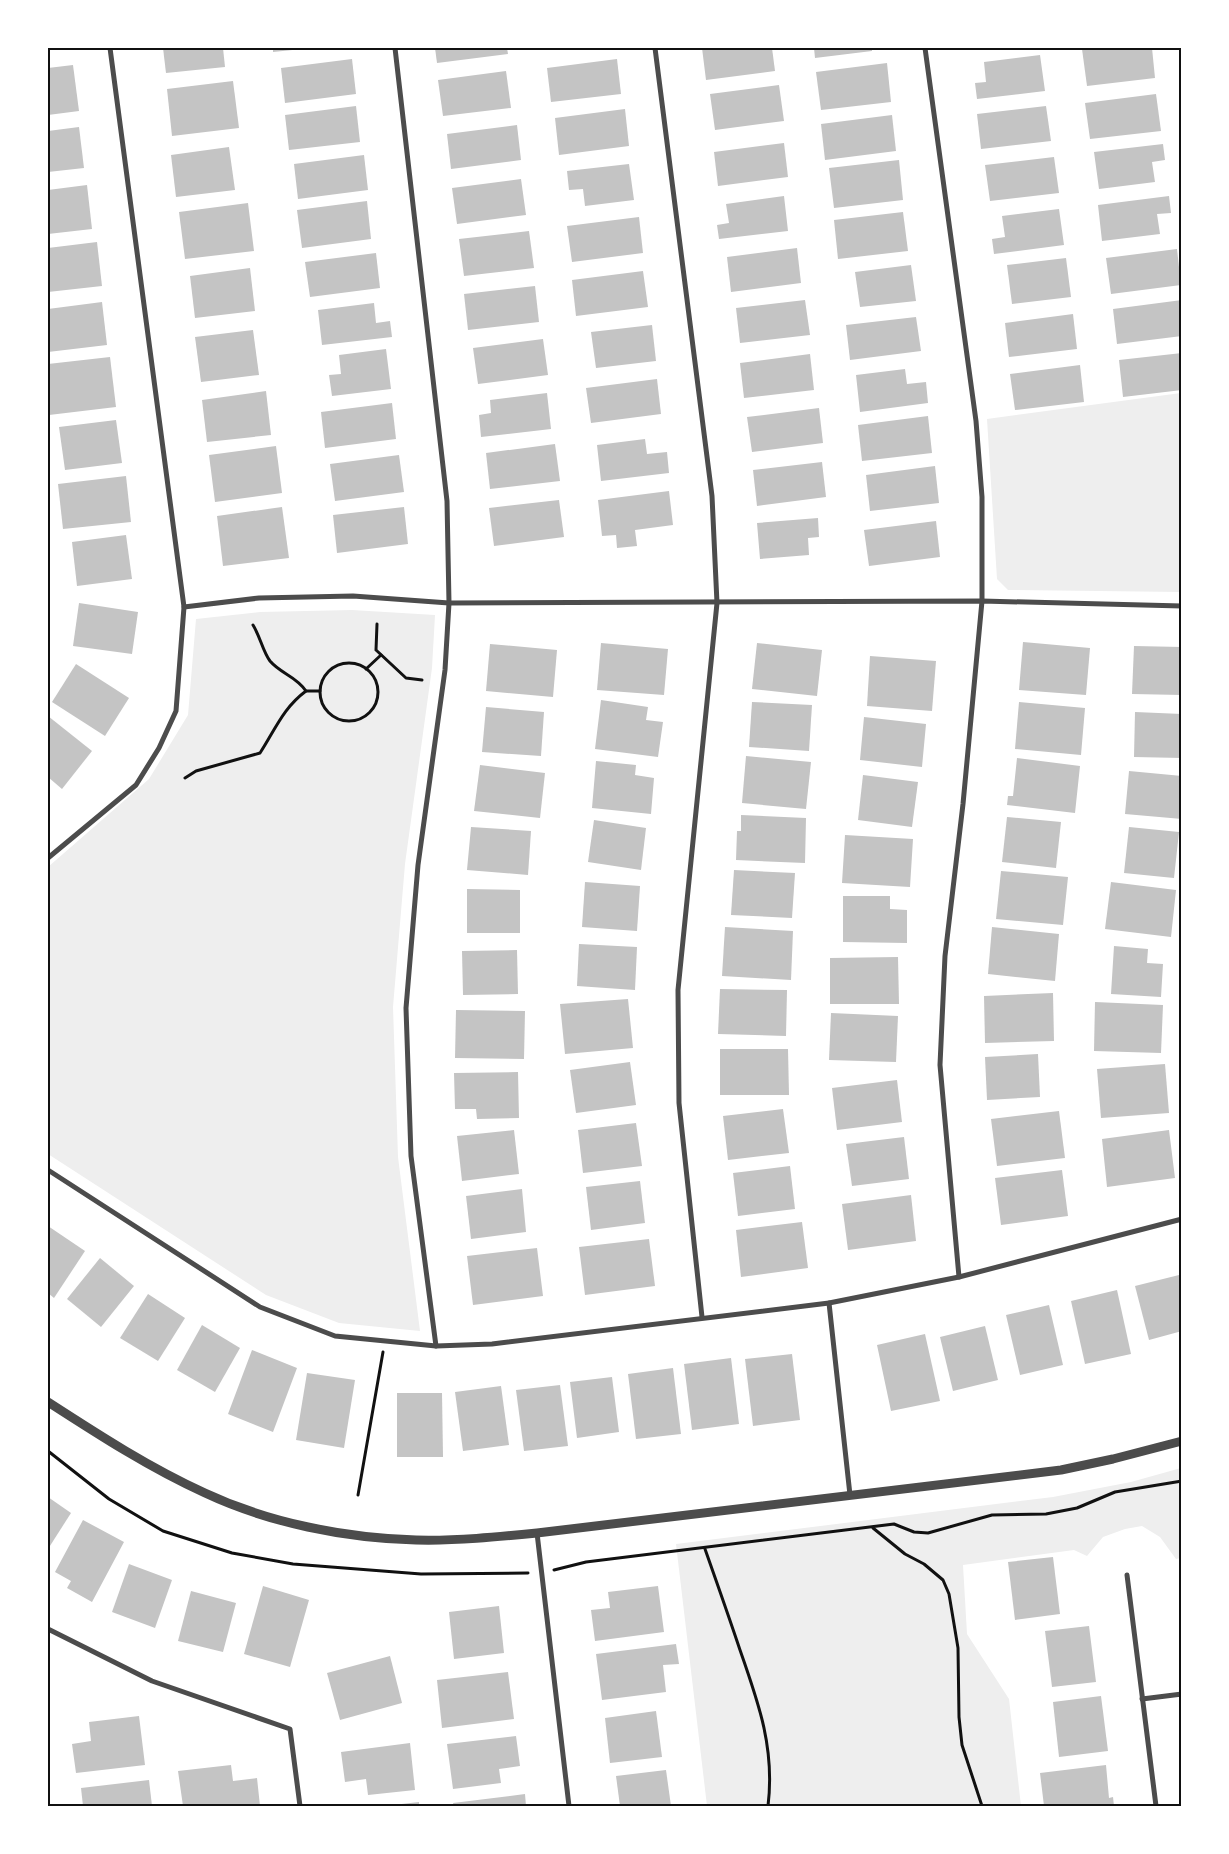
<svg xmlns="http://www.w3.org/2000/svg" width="1229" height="1854" viewBox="0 0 1229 1854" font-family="'Open Sans',sans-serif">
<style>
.green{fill:#eee}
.building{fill:#c4c4c4}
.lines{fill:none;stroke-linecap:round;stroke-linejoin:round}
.path{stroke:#111;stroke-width:3}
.minor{stroke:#4c4c4c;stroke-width:5}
.tertiary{stroke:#4c4c4c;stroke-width:9}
.neatline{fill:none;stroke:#111;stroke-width:2}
</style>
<rect width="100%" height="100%" fill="#fff"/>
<g class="green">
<polygon points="1181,393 1181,592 1008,590 997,579 987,419"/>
<polygon points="352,610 435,615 432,668 405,864 393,1007 398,1157 420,1331 339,1323 266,1295 48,1154 48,867 149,779 188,715 196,619 260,612"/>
<polygon points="1181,1468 1181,1558 1176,1559 1160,1537 1142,1526 1125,1529 1103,1537 1087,1556 1074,1550 963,1565 967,1634 1009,1699 1021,1806 707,1806 676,1544 1053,1497 1131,1482"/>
</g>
<g class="building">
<polygon points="163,48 223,48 225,67 166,73"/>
<polygon points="273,48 301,48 302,49 273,52"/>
<polygon points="435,48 507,48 508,54 437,63"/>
<polygon points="702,48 772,48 775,71 706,80"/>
<polygon points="814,48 872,48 872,51 815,58"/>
<polygon points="1094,48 1152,48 1155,78 1087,86 1082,49"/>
<polygon points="1040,55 1045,91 977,99 975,83 986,82 984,62"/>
<polygon points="352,59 356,94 285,103 281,68"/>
<polygon points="617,59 621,94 551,102 547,68"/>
<polygon points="887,63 891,102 821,110 816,72"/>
<polygon points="73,65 79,111 48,115 48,68"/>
<polygon points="506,71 511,108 443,116 438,80"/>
<polygon points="233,81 239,128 172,136 167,89"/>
<polygon points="779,85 784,121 715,130 710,94"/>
<polygon points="1156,94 1161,131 1090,139 1085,103"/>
<polygon points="356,106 360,142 289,150 285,115"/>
<polygon points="1046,106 1051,141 981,149 977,114"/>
<polygon points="625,109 629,146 559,155 555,118"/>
<polygon points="892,115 896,151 825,160 821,124"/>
<polygon points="517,125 521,160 451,169 447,134"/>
<polygon points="79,127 84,168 48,172 48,131"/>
<polygon points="784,143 788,177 718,186 714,152"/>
<polygon points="1163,144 1165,160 1152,162 1155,182 1099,189 1094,152"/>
<polygon points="229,147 235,190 176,197 171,155"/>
<polygon points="364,155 368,190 298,199 294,164"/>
<polygon points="1054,157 1059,193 990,201 985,165"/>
<polygon points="899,160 903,200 834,208 829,168"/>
<polygon points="629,164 634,200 585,206 583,189 569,190 567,171"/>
<polygon points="521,179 526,215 457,224 452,188"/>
<polygon points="87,185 92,229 48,234 48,190"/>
<polygon points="784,196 788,231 719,239 717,225 729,223 726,204"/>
<polygon points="1169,196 1171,213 1157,214 1160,234 1102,241 1098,205"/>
<polygon points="367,201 371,239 302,248 297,210"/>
<polygon points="248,203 254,251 185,259 179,212"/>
<polygon points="1059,209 1064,245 994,254 992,239 1005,237 1002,216"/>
<polygon points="903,212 908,251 838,259 834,220"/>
<polygon points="639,217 643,253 572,262 567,226"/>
<polygon points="529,231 534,268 464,276 459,239"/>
<polygon points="97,242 102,286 48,292 48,248"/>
<polygon points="797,248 801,283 731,292 727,257"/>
<polygon points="1177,249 1181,285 1111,294 1106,258"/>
<polygon points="376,253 380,288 310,297 305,262"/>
<polygon points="1066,258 1071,297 1012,304 1007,265"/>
<polygon points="911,265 916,301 860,307 855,272"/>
<polygon points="250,268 255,311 195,318 190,276"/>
<polygon points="643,271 648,307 576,316 572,280"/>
<polygon points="535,286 539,322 468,330 464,294"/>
<polygon points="805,300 810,335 740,343 736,308"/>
<polygon points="1182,300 1182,336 1117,344 1113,309"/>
<polygon points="102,302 107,345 48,352 48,309"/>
<polygon points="374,303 376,323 390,321 392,337 322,345 318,310"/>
<polygon points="1073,314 1077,349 1009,357 1005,323"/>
<polygon points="916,317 921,351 850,360 846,325"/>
<polygon points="652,325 656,361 596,368 591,332"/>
<polygon points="253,330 259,375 201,382 195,337"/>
<polygon points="543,339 548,375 478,384 473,348"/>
<polygon points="386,349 391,389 332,396 329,375 341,374 339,355"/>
<polygon points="1182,353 1182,390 1123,397 1119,360"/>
<polygon points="810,354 814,390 744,398 740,363"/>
<polygon points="110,357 116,407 49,415 48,364"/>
<polygon points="1080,365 1084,402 1015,410 1010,374"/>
<polygon points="905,369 907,384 926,382 928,403 860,412 856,375"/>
<polygon points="657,379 661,414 591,423 586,388"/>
<polygon points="266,391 271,435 207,442 202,400"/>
<polygon points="547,393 551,429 481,437 479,415 491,413 490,400"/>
<polygon points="392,403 396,439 325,448 321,412"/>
<polygon points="819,408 823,443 752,452 747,417"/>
<polygon points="928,416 932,453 862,461 858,425"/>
<polygon points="116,420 122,463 65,470 59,427"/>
<polygon points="645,439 647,454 667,452 669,473 601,481 597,445"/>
<polygon points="555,444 560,481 490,489 486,453"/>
<polygon points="276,446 282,493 215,502 209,455"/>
<polygon points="399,455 404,492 335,501 330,464"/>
<polygon points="822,462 826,497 757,506 753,470"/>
<polygon points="935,466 939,503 870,511 866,475"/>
<polygon points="126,476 131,522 63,529 58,484"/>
<polygon points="669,491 673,525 635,530 637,546 617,548 616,535 602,536 598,500"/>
<polygon points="559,500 564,537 494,546 489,508"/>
<polygon points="282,507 289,558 223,566 217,516"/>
<polygon points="404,507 408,544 337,553 333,515"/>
<polygon points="818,518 819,537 808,538 809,555 760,559 757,523"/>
<polygon points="936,521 940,557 869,566 864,530"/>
<polygon points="126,535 132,579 77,586 72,542"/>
<polygon points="79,603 138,612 132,654 73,646"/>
<polygon points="1023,642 1090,648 1086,695 1019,690"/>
<polygon points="601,643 668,649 664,695 597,690"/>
<polygon points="757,643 822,650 817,696 752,689"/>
<polygon points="490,644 557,650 553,697 486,691"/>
<polygon points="1134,646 1182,647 1182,695 1132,694"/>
<polygon points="870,656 936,661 932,711 867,706"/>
<polygon points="76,664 129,698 105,736 52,702"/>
<polygon points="601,700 648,707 646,720 663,722 658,757 595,749"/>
<polygon points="752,702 812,705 809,751 749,747"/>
<polygon points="1019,702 1085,708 1081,755 1015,749"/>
<polygon points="486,707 544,712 541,756 482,752"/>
<polygon points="1135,712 1182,714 1182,758 1134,757"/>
<polygon points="48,716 92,751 62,789 48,777"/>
<polygon points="864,717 926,724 922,767 860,760"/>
<polygon points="746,756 811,762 806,809 742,803"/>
<polygon points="1017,758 1080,766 1075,813 1007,805 1008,796 1013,796"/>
<polygon points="596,761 636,765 635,775 654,778 651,814 592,808"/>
<polygon points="480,765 545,773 540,818 474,811"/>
<polygon points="1129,771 1182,776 1182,819 1125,814"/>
<polygon points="863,775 918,782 912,827 858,820"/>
<polygon points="741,815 806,818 805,863 736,860 737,831 741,831"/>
<polygon points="1007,817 1061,822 1056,868 1002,862"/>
<polygon points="594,820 646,828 641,870 588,862"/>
<polygon points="471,827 531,831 528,875 467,870"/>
<polygon points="1129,827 1179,832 1174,878 1124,873"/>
<polygon points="845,835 913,839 910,887 842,883"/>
<polygon points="734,870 795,873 792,918 731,915"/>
<polygon points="1001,871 1068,877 1063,925 996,919"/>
<polygon points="585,882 640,886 637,931 582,927"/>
<polygon points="1111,882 1176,890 1171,937 1105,929"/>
<polygon points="467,889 520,890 520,933 467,933"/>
<polygon points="843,896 890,896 890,909 907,910 907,943 843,942"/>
<polygon points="725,927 793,931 791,980 722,976"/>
<polygon points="992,927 1059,934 1055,981 988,974"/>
<polygon points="579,944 637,947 635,990 577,986"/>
<polygon points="1114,946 1148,949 1147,963 1163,964 1161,997 1111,994"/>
<polygon points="517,950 518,994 463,995 462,951"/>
<polygon points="898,957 899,1004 830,1004 830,958"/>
<polygon points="720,989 787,990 786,1036 718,1034"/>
<polygon points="1053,993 1054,1041 985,1043 984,996"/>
<polygon points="628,999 633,1048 565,1054 560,1004"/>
<polygon points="1095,1002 1163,1005 1161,1053 1094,1051"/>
<polygon points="456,1010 525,1011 524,1059 455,1058"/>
<polygon points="831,1013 898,1016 896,1062 829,1060"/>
<polygon points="720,1049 788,1049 789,1095 720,1095"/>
<polygon points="1038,1054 1040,1097 987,1100 985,1057"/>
<polygon points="630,1062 636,1105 576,1113 570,1070"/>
<polygon points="1165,1064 1169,1113 1101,1118 1097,1069"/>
<polygon points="518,1072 519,1118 477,1119 476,1109 455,1109 454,1073"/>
<polygon points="897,1080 902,1122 837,1130 832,1088"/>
<polygon points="783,1109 789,1153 728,1160 723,1116"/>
<polygon points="1059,1111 1065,1158 997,1166 991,1119"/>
<polygon points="636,1123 642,1166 583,1173 578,1130"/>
<polygon points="514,1130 519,1174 462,1181 457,1136"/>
<polygon points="1169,1130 1175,1178 1107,1187 1102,1139"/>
<polygon points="904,1137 909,1179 852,1186 846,1144"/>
<polygon points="790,1166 795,1209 738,1216 733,1173"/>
<polygon points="1062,1170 1068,1216 1001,1225 995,1178"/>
<polygon points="640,1181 645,1223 591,1230 586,1187"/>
<polygon points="522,1189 526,1232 471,1239 466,1196"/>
<polygon points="911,1195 916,1241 848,1250 842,1204"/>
<polygon points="802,1222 808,1268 741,1277 736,1230"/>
<polygon points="48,1226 85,1251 54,1298 48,1293"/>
<polygon points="649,1239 655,1286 585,1295 579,1247"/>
<polygon points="537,1248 543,1296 473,1305 467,1256"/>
<polygon points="100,1258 134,1286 101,1327 67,1299"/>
<polygon points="1179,1275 1182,1285 1182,1331 1149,1340 1135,1286"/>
<polygon points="1117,1290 1131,1354 1085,1364 1071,1301"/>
<polygon points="148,1294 185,1318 158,1361 120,1338"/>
<polygon points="1049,1305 1063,1365 1020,1375 1006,1315"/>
<polygon points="202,1325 240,1348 215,1392 177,1370"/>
<polygon points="985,1326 998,1380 953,1391 940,1337"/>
<polygon points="925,1334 940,1401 891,1411 877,1345"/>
<polygon points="252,1350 297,1368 273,1432 228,1414"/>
<polygon points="792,1354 800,1420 753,1426 745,1359"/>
<polygon points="731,1358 739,1424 692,1430 684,1364"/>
<polygon points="673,1368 681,1434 636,1439 628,1374"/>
<polygon points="307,1373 355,1380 344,1448 296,1440"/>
<polygon points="612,1377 619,1432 577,1438 570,1382"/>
<polygon points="560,1385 568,1446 524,1451 516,1390"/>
<polygon points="501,1386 509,1445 463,1451 455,1392"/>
<polygon points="397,1393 442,1393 443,1457 397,1457"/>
<polygon points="48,1497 71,1513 48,1549"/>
<polygon points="83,1520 124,1542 92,1602 67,1588 71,1581 55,1572"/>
<polygon points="1053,1557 1060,1614 1015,1620 1008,1562"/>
<polygon points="129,1564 172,1580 155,1628 112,1612"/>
<polygon points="263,1586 309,1600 290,1667 244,1654"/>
<polygon points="658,1586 664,1632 595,1641 591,1610 610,1608 608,1592"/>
<polygon points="191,1591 236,1603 223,1652 178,1641"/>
<polygon points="499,1606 504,1653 454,1659 449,1612"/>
<polygon points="1089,1626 1096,1682 1052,1687 1045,1631"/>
<polygon points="676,1644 679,1664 663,1665 666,1692 602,1700 596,1654"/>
<polygon points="390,1656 402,1703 340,1720 327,1673"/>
<polygon points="508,1672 514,1719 442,1728 437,1680"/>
<polygon points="1101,1696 1108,1751 1059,1757 1053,1702"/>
<polygon points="656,1711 662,1757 610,1763 605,1718"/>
<polygon points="139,1716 145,1765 76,1773 72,1744 91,1741 89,1722"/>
<polygon points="516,1736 520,1766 499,1769 501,1783 453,1789 447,1744"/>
<polygon points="410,1743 415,1790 368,1795 366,1779 345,1782 341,1752"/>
<polygon points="231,1765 233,1781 257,1778 260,1806 183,1806 178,1771"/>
<polygon points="1106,1765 1109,1798 1113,1797 1114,1806 1044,1806 1040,1773"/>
<polygon points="666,1770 671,1806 620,1806 616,1776"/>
<polygon points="149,1780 152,1806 83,1806 81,1788"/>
<polygon points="525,1794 526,1806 454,1806 453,1803"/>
<polygon points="419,1802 419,1806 393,1806 393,1805"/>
</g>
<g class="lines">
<g class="path">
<polyline points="377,624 376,650 406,678 422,680"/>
<path d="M 253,625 C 260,636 263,652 270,661 C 281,674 296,676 306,691 L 320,691"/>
<circle cx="349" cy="692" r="29"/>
<polyline points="366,669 381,655"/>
<path d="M 185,778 L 196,771 L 260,753 C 275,730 283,708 306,691"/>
<polyline points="48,1451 109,1499 163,1531 232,1553 293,1564 421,1574 528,1573"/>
<polyline points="358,1495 383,1352"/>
<polyline points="873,1528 905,1554 924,1564 943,1580 949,1594 958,1648 959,1717 962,1745 982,1806"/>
<path d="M 705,1549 C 717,1583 729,1617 740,1650 C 759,1704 775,1749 768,1806"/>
<polyline points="554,1570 586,1562 894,1524 914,1532 928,1533 992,1515 1046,1514 1077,1508 1115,1492 1182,1481"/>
</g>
<g class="minor">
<polyline points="395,48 447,501 449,603 445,670 418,865 406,1008 411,1156 436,1346"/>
<polyline points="655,48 712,496 717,603 678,990 679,1103 702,1317"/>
<polyline points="925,48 976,421 982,497 982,601 963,804 945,956 940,1065 959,1277"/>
<polyline points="184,607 259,598 353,596 449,603 982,601 1182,606"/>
<polyline points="48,858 136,785 159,748 176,711 184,607 110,48"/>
<polyline points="48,1170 260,1307 335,1336 436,1346 492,1344 829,1303 959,1277 1182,1219"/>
<polyline points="829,1303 850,1495"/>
<polyline points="537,1533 569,1806"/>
<polyline points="1127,1575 1156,1806"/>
<polyline points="48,1629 152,1681 290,1729 300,1806"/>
<polyline points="1142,1699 1182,1694"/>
</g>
<path class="tertiary" d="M 48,1402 C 99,1435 150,1468 205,1493 C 269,1523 345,1538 416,1540 C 456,1541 497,1537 537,1533 L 1061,1470 L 1113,1459 L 1182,1441"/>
</g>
<rect width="1229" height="1854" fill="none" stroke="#ffffff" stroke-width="98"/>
<rect x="49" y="49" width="1131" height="1756" class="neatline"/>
</svg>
